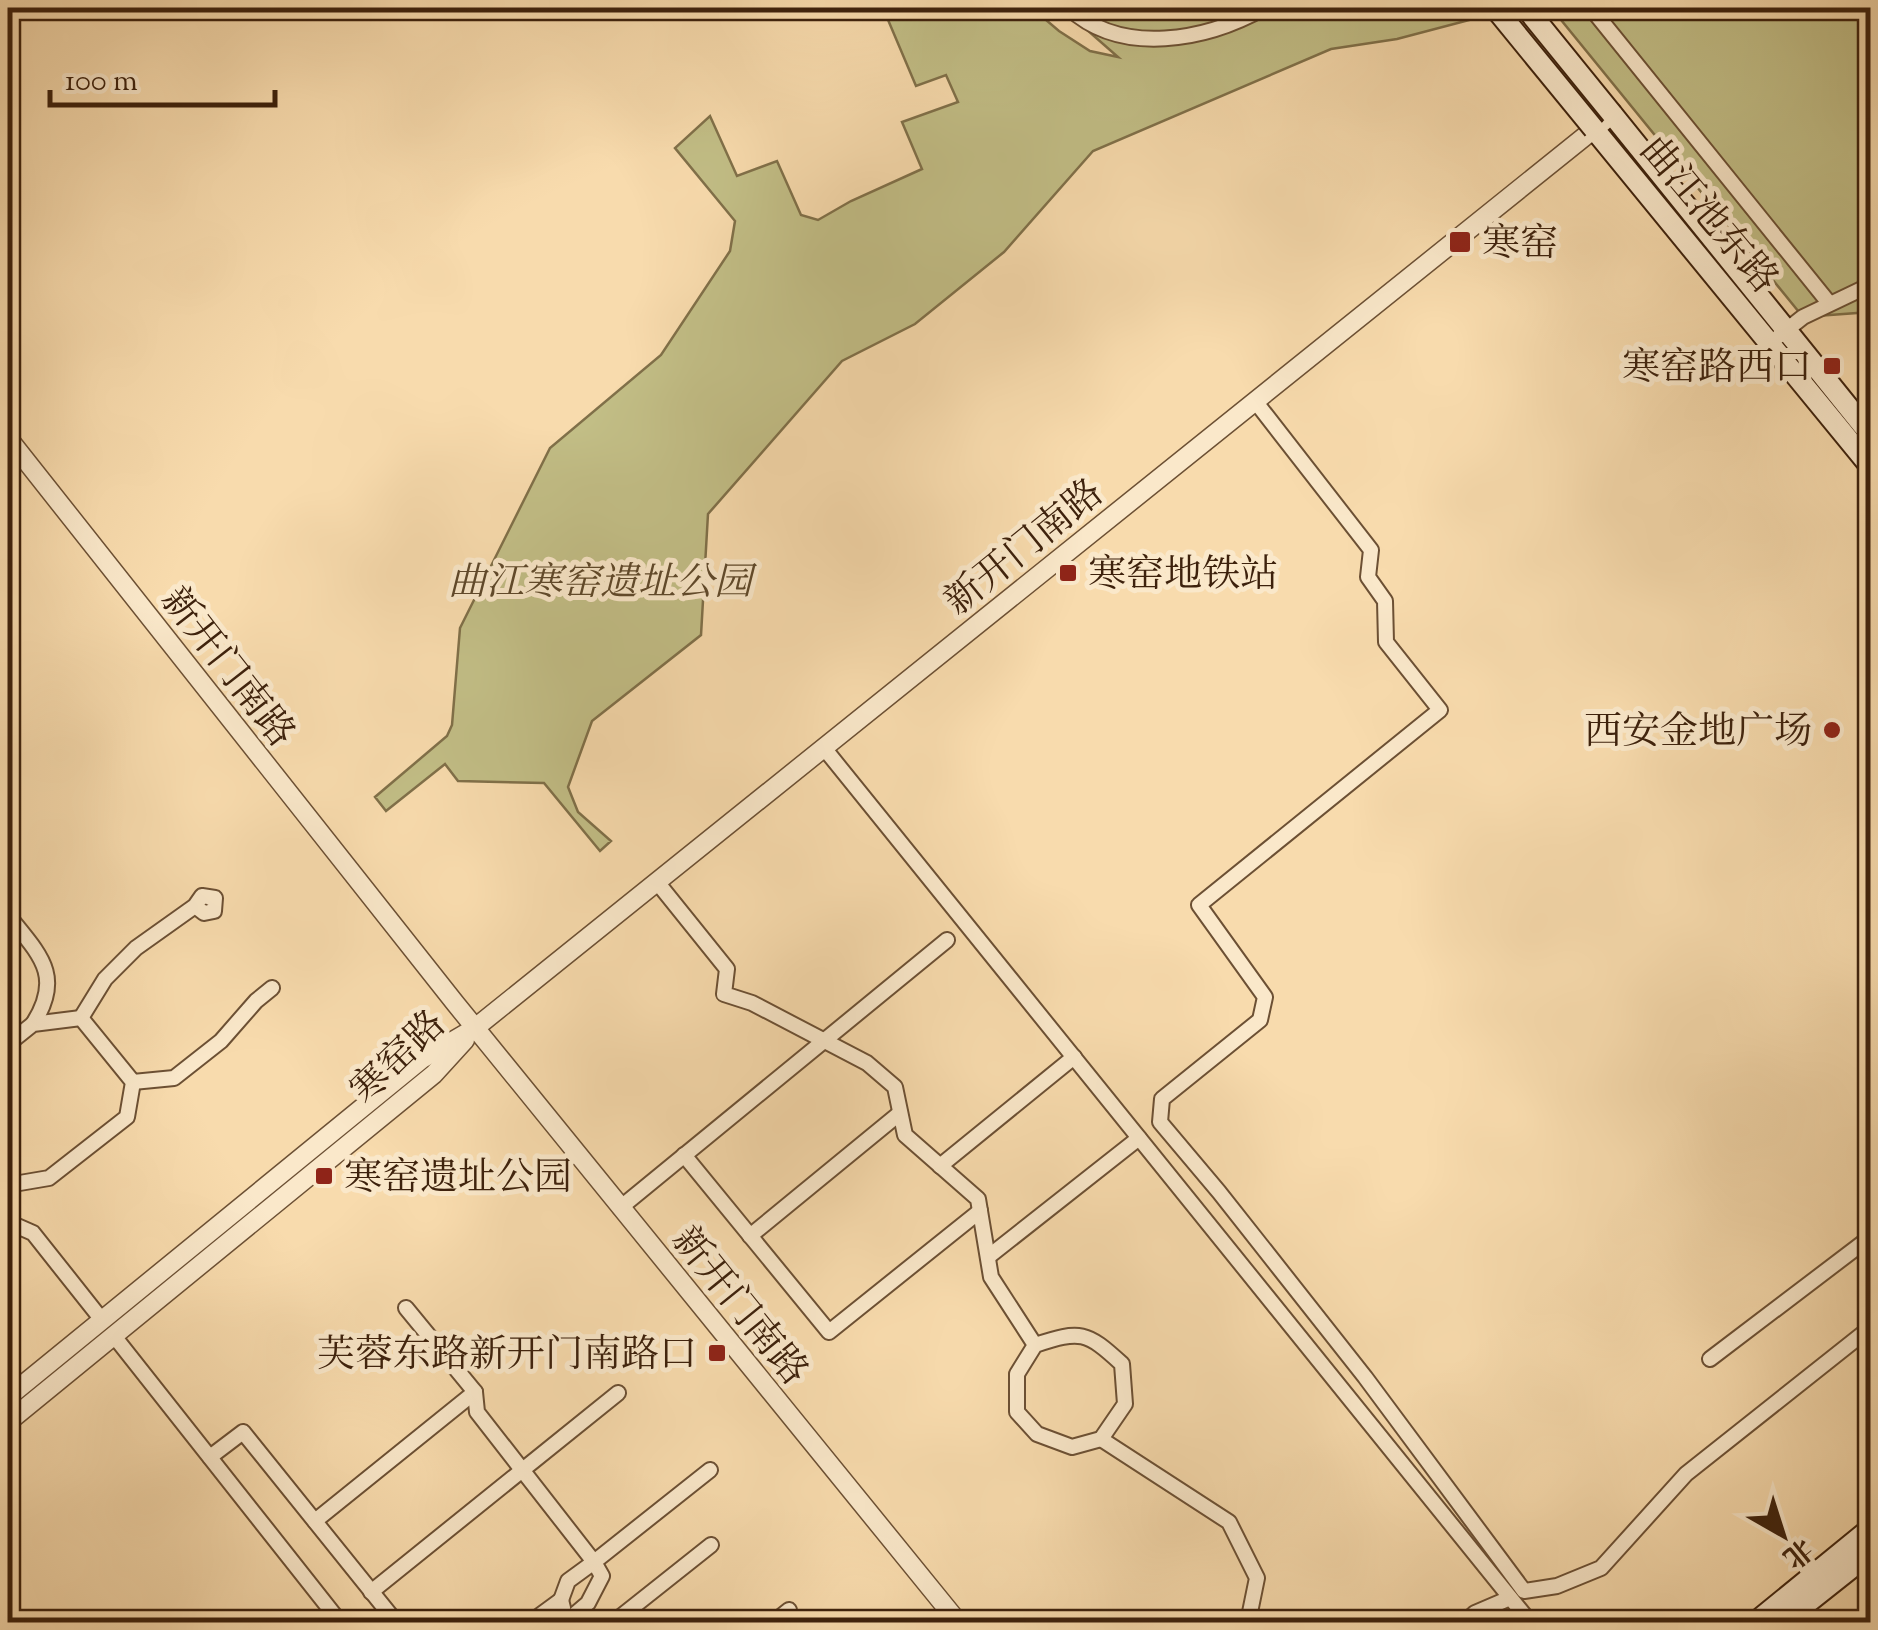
<svg xmlns="http://www.w3.org/2000/svg" width="1878" height="1630" viewBox="0 0 1878 1630" font-family="'Sorts Mill Goudy','Noto Serif SC',serif">
<style>
.green{fill:#c2be86;stroke:#807049;stroke-width:2.5}
.lines{fill:none;stroke-linecap:round;stroke-linejoin:round}
.minor-casing{stroke:#6c5034;stroke-width:18}
.tertiary-casing{stroke:#6c5034;stroke-width:21}
.secondary-casing{stroke:#3d210c;stroke-width:24}
.minor{stroke:#fae8ca;stroke-width:14}
.tertiary{stroke:#fae8ca;stroke-width:18}
.secondary{stroke:#fae8ca;stroke-width:20}
.secondary-bridge-casing{stroke:#3d210c;stroke-width:24;stroke-linecap:butt}
.secondary-bridge{stroke:#fae8ca;stroke-width:20}
.poi-dot{fill:#8f2418;stroke:#fae8ca;stroke-width:4}
.labels{text-anchor:middle;stroke-width:10;stroke-linejoin:round;paint-order:stroke}
.street-label{font-size:38px;fill:#3d210c;stroke:#fae8ca}
.poi-label{font-size:38px;fill:#3d210c;stroke:#fae8ca;text-anchor:start}
.park-label{font-size:38px;font-style:italic;fill:#5e482a;stroke:#fae8ca}
</style>
<rect width="100%" height="100%" fill="#f8dbad"/>
<filter id="stains"><feTurbulence type="fractalNoise" baseFrequency=".002" numOctaves="4"/><feColorMatrix values="0 0 0 0 .2 0 0 0 0 .09 0 0 0 0 .02 0 0 0 .5 -.17"/></filter>
<radialGradient id="worn" r=".72"><stop offset=".6" stop-color="#630" stop-opacity="0"/><stop offset="1" stop-color="#630" stop-opacity=".3"/></radialGradient>
<polygon class="green" points="883,8 1032,8 1059,31 1090,51 1118,57 1062,8 1870,8 1870,312 1803,317 1557,15 1488,15 1397,39 1331,49 1093,151 1004,252 915,324 842,361 708,514 701,635 592,721 568,787 578,812 611,841 600,851 544,783 458,781 445,764 386,811 375,797 447,736 452,725 460,628 550,448 661,355 730,251 735,221 675,148 710,116 737,176 777,161 801,215 818,220 851,201 922,169 902,122 958,102 946,75 916,86"/>
<g class="lines">
<defs>
<g id="minor">
<path d="M 1069,8 C 1122,57 1207,40 1264,8"/>
<polyline points="1591,8 1829,303"/>
<polyline points="1779,336 1803,317 1870,285"/>
<polyline points="1255,401 1371,550 1368,577 1385,601 1386,642 1440,710 1199,905 1265,997 1260,1020 1162,1099 1160,1122 1219,1192 1365,1377 1524,1591 1557,1586 1601,1568 1686,1474 1870,1328"/>
<polyline points="824,748 1530,1622"/>
<path d="M 657,882 L 727,969 L 724,994 L 752,1003 L 867,1063 L 895,1087 L 905,1135 L 978,1199 L 991,1277 L 1035,1345 L 1017,1374 L 1017,1412 L 1037,1434 L 1072,1447 L 1101,1439 L 1125,1404 L 1122,1364 C 1086,1331 1081,1330 1035,1345"/>
<path d="M 8,918 L 11,919 C 41,956 63,977 33,1024"/>
<polyline points="81,1018 105,979 136,948 195,906 204,913 214,911 215,898 202,896 195,906"/>
<polyline points="8,1044 33,1024 81,1018 133,1082 127,1117 49,1178 8,1185"/>
<polyline points="133,1082 174,1078 221,1041 256,1001 272,988"/>
<polyline points="684,1155 829,1332 980,1211"/>
<polyline points="940,1166 1074,1057"/>
<polyline points="620,1208 947,940"/>
<polyline points="8,1222 33,1233 102,1320"/>
<polyline points="750,1236 900,1113"/>
<polyline points="988,1257 1139,1138"/>
<polyline points="406,1308 475,1392 477,1412 594,1562 568,1581 561,1600"/>
<polyline points="114,1336 340,1622"/>
<polyline points="1710,1359 1864,1242 1870,1249"/>
<polyline points="1101,1439 1229,1522 1257,1578 1248,1622"/>
<polyline points="210,1457 243,1432 396,1622"/>
<polyline points="315,1521 475,1392"/>
<polyline points="371,1592 618,1393"/>
<polyline points="568,1620 588,1603 602,1576 594,1562 710,1470"/>
<polyline points="531,1622 561,1600 563,1608"/>
<polyline points="614,1622 711,1545"/>
<polyline points="774,1622 789,1610"/>
<polyline points="1465,1622 1475,1613 1510,1598"/>
</g>
<g id="tertiary">
<polyline points="8,438 455,1003 958,1622"/>
<polyline points="8,1397 422,1059 475,1028 1604,121"/>
<polyline points="8,1422 434,1074 465,1040"/>
</g>
<g id="secondary">
<polyline points="1612,114 1870,434"/>
<polyline points="1594,129 1870,466"/>
<polyline points="1756,1622 1870,1529"/>
<polyline points="1783,1622 1870,1553"/>
</g>
</defs>
<use href="#minor" class="minor-casing"/>
<use href="#tertiary" class="tertiary-casing"/>
<use href="#secondary" class="secondary-casing"/>
<use href="#minor" class="minor"/>
<use href="#tertiary" class="tertiary"/>
<use href="#secondary" class="secondary"/>
<defs>
<g id="secondary-bridge">
<polyline points="1495,8 1594,129"/>
<polyline points="1526,8 1612,114"/>
</g>
</defs>
<use href="#secondary-bridge" class="secondary-bridge-casing"/>
<use href="#secondary-bridge" class="secondary-bridge"/>
</g>
<g class="poi-dot">
<rect x="1448" y="230" width="24" height="24" rx="5"/>
<rect x="1822" y="356" width="20" height="20" rx="5"/>
<rect x="1058" y="563" width="20" height="20" rx="5"/>
<circle cx="1832" cy="730" r="10"/>
<rect x="314" y="1166" width="20" height="20" rx="5"/>
<rect x="707" y="1343" width="20" height="20" rx="5"/>
</g>
<g class="labels">
<g class="street-label">
<text transform="translate(1710 214) rotate(50)" y="13">曲江池东路</text>
<text transform="translate(1023 546) rotate(-39)" y="13">新开门南路</text>
<text transform="translate(229 666) rotate(52)" y="13">新开门南路</text>
<text transform="translate(397 1056) rotate(-44)" y="13">寒窑路</text>
<text transform="translate(741 1305) rotate(51)" y="13">新开门南路</text>
</g>
<g class="poi-label">
<text x="1482" y="255">寒窑</text>
<text x="1812" y="379" text-anchor="end">寒窑路西口</text>
<text x="1088" y="586">寒窑地铁站</text>
<text x="1812" y="743" text-anchor="end">西安金地广场</text>
<text x="344" y="1189">寒窑遗址公园</text>
<text x="697" y="1366" text-anchor="end">芙蓉东路新开门南路口</text>
</g>
<g class="park-label">
<text x="600" y="594">曲江寒窑遗址公园</text>
</g>
</g>
<rect width="1878" height="1630" fill="none" stroke="#f8dbad" stroke-width="40"/>
<rect x="10" y="10" width="1858" height="1610" fill="none" stroke="#3d210c" stroke-width="5"/>
<rect x="20" y="20" width="1838" height="1590" fill="none" stroke="#3d210c" stroke-width="2.5"/>
<g transform="translate(1783 1535) rotate(141)" stroke="#fae8ca" stroke-width="8" paint-order="stroke">
<path d="M0-8L18 38L0 25L-18 38Z" fill="#3d210c"/>
<text y="-15" font-size="28" font-weight="bold" text-anchor="middle" fill="#3d210c">北</text>
</g>
<path d="M50 90v15h225v-15" fill="none" stroke="#3d210c" stroke-width="5"/>
<text x="65" y="90" font-size="30" fill="#3d210c" stroke="#fae8ca" stroke-width="8" paint-order="stroke">100 m</text>
<rect width="100%" height="100%" filter="url(#stains)"/>
<rect width="100%" height="100%" fill="url(#worn)"/>
</svg>
